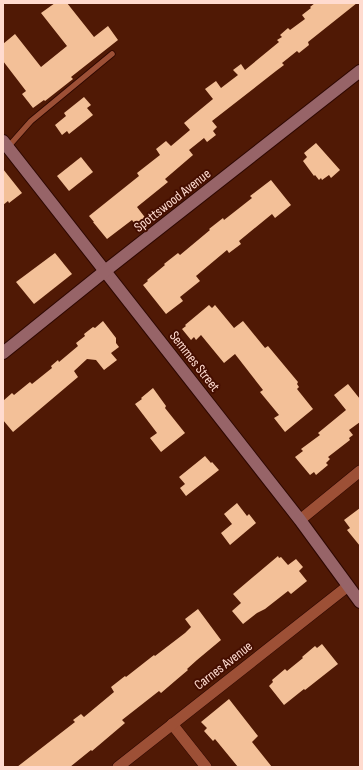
<svg xmlns="http://www.w3.org/2000/svg" width="363" height="770" viewBox="0 0 363 770" font-family="'Sofia Sans Condensed',sans-serif">
<style>
.building{fill:#f3c098}
.lines{fill:none;stroke-linecap:round;stroke-linejoin:round}
.lane-casing{stroke:#2d0700;stroke-width:7}
.street-casing{stroke:#2d0700;stroke-width:12}
.secondary-casing{stroke:#2d0700;stroke-width:14}
.lane{stroke:#9d5036;stroke-width:5.5}
.street{stroke:#9d5036;stroke-width:11}
.secondary{stroke:#976468;stroke-width:12}
.labels{text-anchor:middle;stroke-width:4;stroke-linejoin:round;paint-order:stroke}
.street-label{font-size:14px;fill:#ffdbcf;stroke:#450e00}
</style>
<rect width="100%" height="100%" fill="#501905"/>
<g class="building">
<polygon points="55,3 67,3 94,37 108,26 118,40 71,77 73,79 45,101 44,100 33,108 22,94 26,91 3,61 3,44 15,34 41,67 67,46 41,13"/>
<polygon points="315,3 357,3 308,42 309,45 299,53 297,51 282,63 284,65 276,71 212,121 217,127 213,131 216,135 207,142 204,138 189,150 193,155 165,179 168,182 137,207 147,220 137,227 132,220 107,239 93,222 94,222 89,216 139,176 137,173 160,155 156,149 166,141 171,146 190,130 184,123 213,99 205,89 216,81 221,88 238,75 233,70 241,64 245,70 279,42 277,40 282,37 280,35 288,28 290,30 305,19 302,15 311,8 310,7"/>
<polygon points="84,97 91,105 87,108 93,115 69,134 67,131 62,135 55,125 66,116 64,113"/>
<polygon points="316,143 340,170 331,178 329,175 322,180 321,178 319,180 315,175 314,176 303,161 307,157 304,153"/>
<polygon points="81,157 93,172 69,191 57,176"/>
<polygon points="3,169 22,193 9,203 8,201 3,205"/>
<polygon points="271,180 291,205 275,218 272,214 239,241 241,244 229,253 227,250 196,276 200,281 180,297 183,301 166,314 143,285 148,281 147,280 165,265 164,264 178,253 180,255 210,230 209,229 223,218 224,220 252,198 250,196"/>
<polygon points="55,253 72,274 34,304 16,282"/>
<polygon points="209,305 212,308 215,305 234,328 243,321 265,348 268,346 298,382 297,384 299,387 297,389 313,409 285,432 274,418 279,415 260,392 263,390 235,354 224,363 201,335 196,340 194,337 191,340 182,329 186,326 185,325"/>
<polygon points="103,321 116,338 116,343 119,347 111,353 117,360 104,370 96,360 87,359 74,371 78,377 13,432 3,420 3,401 12,393 14,395 30,382 32,384 52,368 51,366 58,360 59,362 78,346 76,343 85,336 84,334 93,327 95,328"/>
<polygon points="348,384 360,399 360,422 349,430 353,435 349,438 350,440 328,457 330,459 326,463 328,465 316,475 314,472 310,475 295,457 303,451 301,449 320,435 318,433 346,410 334,395"/>
<polygon points="153,388 166,406 165,408 185,433 161,452 150,438 157,433 135,404 142,399 141,398"/>
<polygon points="205,456 211,463 212,462 219,470 186,496 180,488 185,484 179,477"/>
<polygon points="237,503 247,516 249,514 256,523 230,545 221,533 232,524 224,514"/>
<polygon points="360,508 360,546 347,530 350,528 344,520"/>
<polygon points="278,556 279,558 281,557 288,565 296,559 303,567 299,571 307,581 291,594 288,591 265,609 257,613 243,624 232,611 241,603 233,594"/>
<polygon points="198,609 221,640 197,660 187,669 188,670 175,681 161,693 159,691 122,720 125,723 92,751 91,750 70,767 17,767 75,722 73,720 81,714 84,717 114,692 111,687 125,676 126,677 154,655 155,656 185,633 191,627 185,619"/>
<polygon points="322,644 338,664 305,690 304,689 284,705 269,686 273,682 272,680 285,669 287,671 303,658 302,657 315,646 317,648"/>
<polygon points="229,699 258,736 252,742 272,767 238,767 215,739 213,741 204,731 207,728 201,722"/>
</g>
<g class="lines">
<defs>
<polyline id="lane" points="8,147 31,121 112,54"/>
<g id="street">
<polyline points="300,520 360,471"/>
<polyline points="172,724 206,767"/>
<polyline points="118,767 348,586"/>
</g>
<g id="secondary">
<polyline points="3,141 300,520 360,602"/>
<polyline points="3,353 105,271 360,71"/>
</g>
</defs>
<use href="#lane" class="lane-casing"/>
<use href="#street" class="street-casing"/>
<use href="#secondary" class="secondary-casing"/>
<use href="#lane" class="lane"/>
<use href="#street" class="street"/>
<use href="#secondary" class="secondary"/>
</g>
<g class="labels">
<g class="street-label">
<text transform="translate(172 200) rotate(-38)" y="5">Spottswood Avenue</text>
<text transform="translate(195 361) rotate(52)" y="5">Semmes Street</text>
<text transform="translate(223 665) rotate(-38)" y="5">Carnes Avenue</text>
</g>
</g>
<rect width="363" height="770" fill="none" stroke="#ffdbcf" stroke-width="8"/>
</svg>
